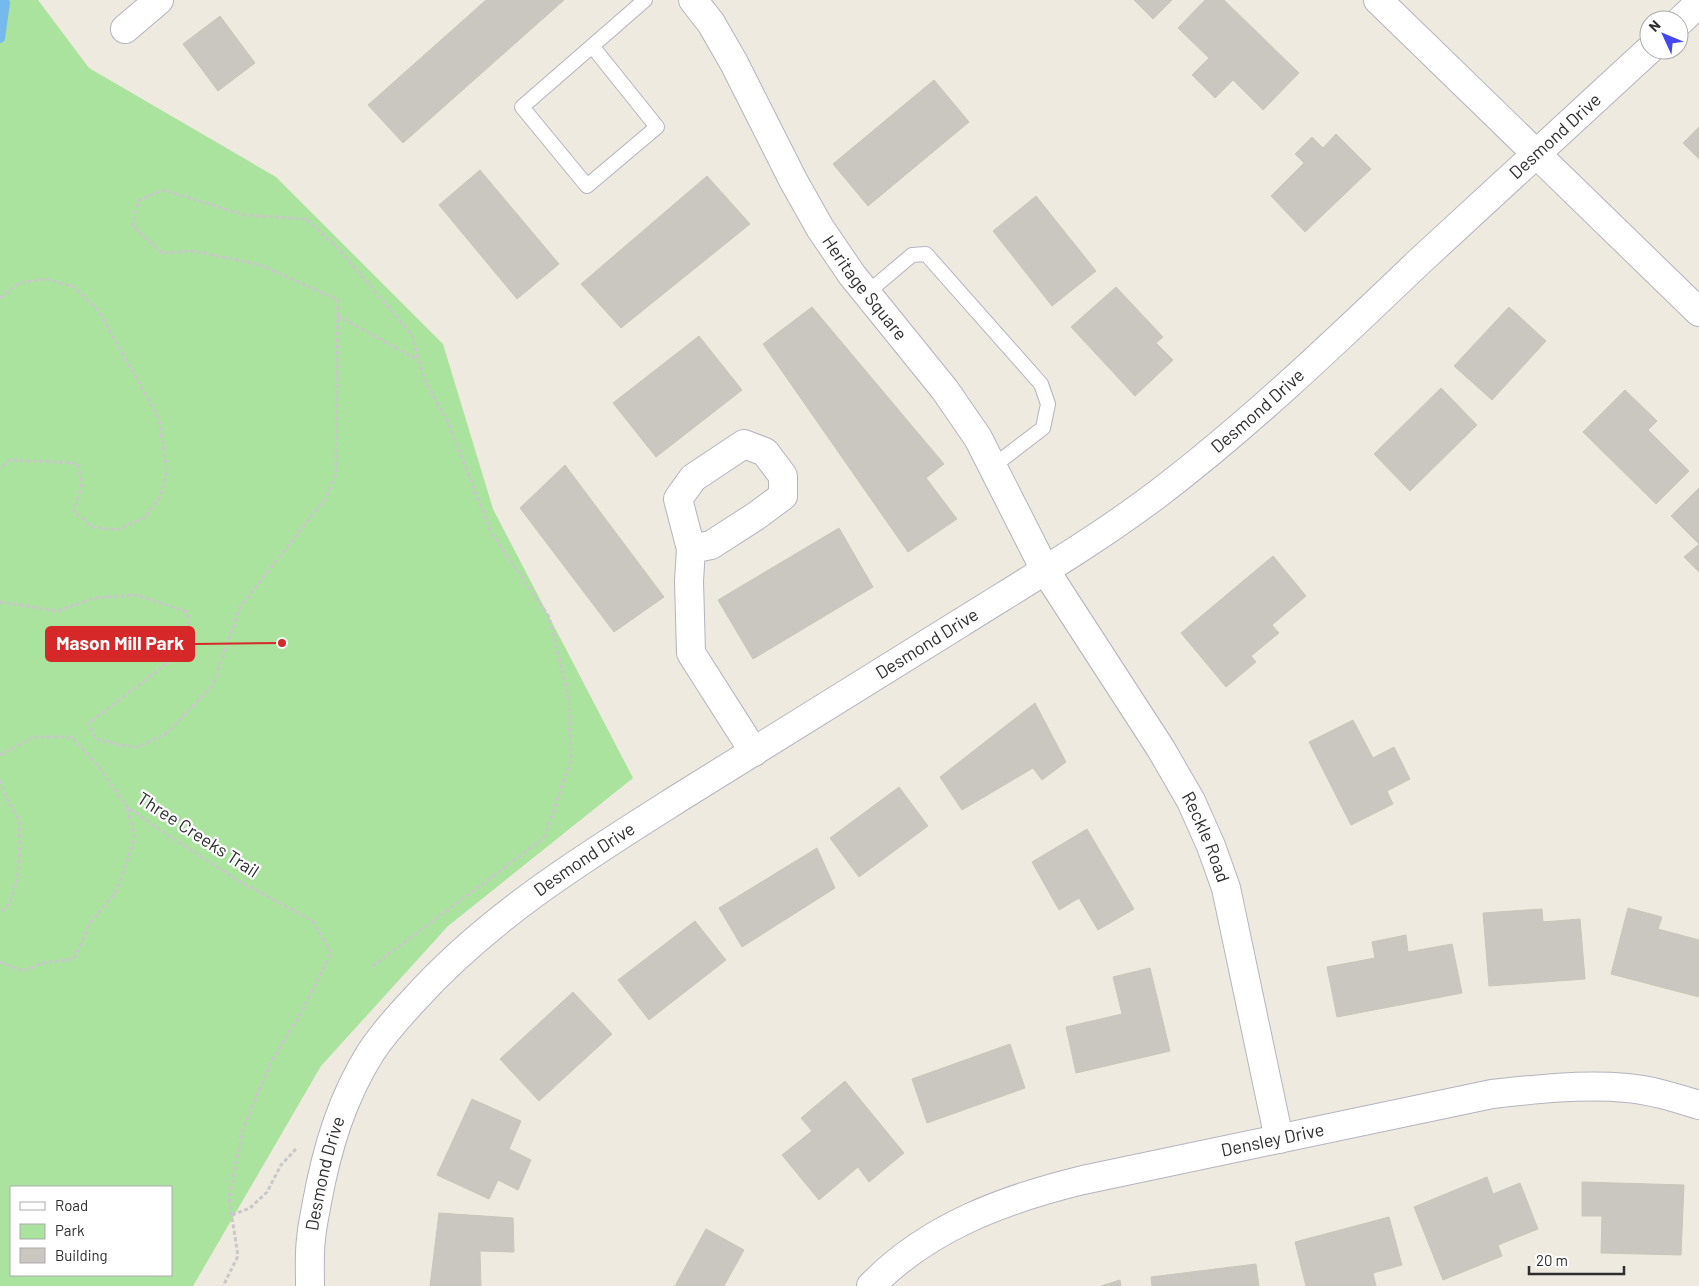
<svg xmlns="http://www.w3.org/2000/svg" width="1699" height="1286" viewBox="0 0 1699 1286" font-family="Barlow,sans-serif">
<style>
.green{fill:#aae39e;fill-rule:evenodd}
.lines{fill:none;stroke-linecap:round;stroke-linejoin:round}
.stream{stroke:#75b9ed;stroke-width:10}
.building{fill:#c9c7bf;stroke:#c9c6b9}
.lane-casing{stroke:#b3b3bf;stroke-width:16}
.street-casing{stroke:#b3b3bf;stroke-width:30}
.path{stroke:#c8c8c8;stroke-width:3;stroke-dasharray:4 2.5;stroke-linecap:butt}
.lane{stroke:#fff;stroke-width:14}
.street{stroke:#fff;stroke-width:28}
.labels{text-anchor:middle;stroke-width:4.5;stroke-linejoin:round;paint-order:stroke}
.street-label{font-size:18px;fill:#2d2d2d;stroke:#fff}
.leader{fill:none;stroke:#d62828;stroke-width:2}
.callout-dot{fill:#d62828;stroke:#fff;stroke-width:2}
.callout{fill:#d62828;stroke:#d62828;stroke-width:2}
.callout-label{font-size:19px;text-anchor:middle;font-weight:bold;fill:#fff}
</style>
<rect width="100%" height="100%" fill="#eeeadf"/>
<path class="green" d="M 0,0 L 38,0 L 89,68 L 276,177 L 443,344 L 493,509 L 633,778 L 448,926 L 321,1066 L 193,1286 L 0,1286 ZM 11,1187 L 171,1187 L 171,1275 L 11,1275 Z"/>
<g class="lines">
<polyline class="stream" points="0,38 5,3 3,0"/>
</g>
<g class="building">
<polygon points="486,0 564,0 403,143 368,105"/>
<polygon points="1134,0 1172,0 1153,19"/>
<polygon points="1205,0 1224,0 1299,73 1263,110 1233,80 1215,98 1192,75 1209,58 1178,28"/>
<polygon points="220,16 255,63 218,91 183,44"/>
<polygon points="934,80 969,122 868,206 833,164"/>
<polygon points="1699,127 1699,159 1683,143"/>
<polygon points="1336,134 1371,169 1305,232 1271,196 1304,163 1295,154 1312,137 1323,148"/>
<polygon points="480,170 559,264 517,299 439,205"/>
<polygon points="707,176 750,224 621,328 581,284"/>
<polygon points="1036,196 1096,271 1052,306 993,231"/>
<polygon points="1116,287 1163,337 1156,343 1173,360 1135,396 1071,327"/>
<polygon points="812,307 944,464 926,478 957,519 908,552 763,344"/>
<polygon points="1509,307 1546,341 1492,400 1454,366"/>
<polygon points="699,336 742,390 656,457 613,403"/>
<polygon points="1441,388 1477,425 1410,491 1374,454"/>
<polygon points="1625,390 1657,421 1648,430 1689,471 1656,504 1583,432"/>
<polygon points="565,465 664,597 614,632 520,508"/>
<polygon points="1699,488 1699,572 1684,557 1699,544 1671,516"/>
<polygon points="839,528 873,587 753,659 718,600"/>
<polygon points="1273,556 1306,596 1272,625 1279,633 1251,656 1256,662 1226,687 1181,633"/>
<polygon points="1035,703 1066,762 1042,780 1033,768 962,810 940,777"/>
<polygon points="1353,720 1373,758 1394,747 1410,779 1387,791 1393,804 1351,825 1309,742"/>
<polygon points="899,787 928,826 859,877 830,838"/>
<polygon points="1087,829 1134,909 1098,930 1079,898 1059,910 1032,862"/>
<polygon points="817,848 835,888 742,947 719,908"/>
<polygon points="1628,908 1662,917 1658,929 1699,940 1699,997 1611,974"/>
<polygon points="1542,909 1543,922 1580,919 1585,979 1489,986 1483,913"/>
<polygon points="695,921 726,960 649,1020 618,980"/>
<polygon points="1406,935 1408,952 1452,944 1462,993 1337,1017 1327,967 1375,958 1372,942"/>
<polygon points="1150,968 1170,1051 1076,1073 1066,1027 1122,1014 1113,977"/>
<polygon points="573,992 612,1034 539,1101 500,1059"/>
<polygon points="1010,1044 1025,1088 927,1123 912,1079"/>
<polygon points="845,1081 904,1153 869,1182 858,1167 819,1200 782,1155 812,1131 801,1118"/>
<polygon points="472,1099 521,1121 509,1149 531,1160 518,1190 498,1180 489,1199 437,1175"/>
<polygon points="1487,1177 1493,1194 1520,1183 1538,1229 1498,1245 1502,1256 1443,1280 1414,1207"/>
<polygon points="1582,1182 1684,1185 1681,1255 1601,1253 1602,1216 1582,1216"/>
<polygon points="439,1213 513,1218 514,1252 480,1251 481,1286 430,1286"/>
<polygon points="1389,1217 1402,1265 1373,1273 1376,1286 1306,1286 1295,1242"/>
<polygon points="706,1229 744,1250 724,1286 675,1286"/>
<polygon points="1256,1264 1259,1286 1152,1286 1151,1277"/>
<polygon points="1120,1280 1121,1286 1101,1286"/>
</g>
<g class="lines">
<defs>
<g id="lane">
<polyline points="592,46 657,127 587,186 522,107 645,0"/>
<polyline points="867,293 912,255 926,254 1041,384 1048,404 1043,428 992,467"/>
</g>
<g id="street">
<path id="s1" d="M 693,0 L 711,23 L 734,63 L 793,180 L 820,228 L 852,275 L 945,390 L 978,438 L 1045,570 L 1161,749 L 1191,801 L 1211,846 L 1226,888 L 1279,1139"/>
<polyline points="1378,0 1699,312"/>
<polyline points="1679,22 1699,3"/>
<polyline points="125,29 159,0"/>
<polyline points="691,549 711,545 756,516 783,496 783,476 765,452 744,444 693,478 678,499 691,549 689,581 691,653 754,752"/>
<path id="s2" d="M 310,1286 C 310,1270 309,1254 311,1239 C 312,1226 315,1214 317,1202 C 327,1148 342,1098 371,1052 C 383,1034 398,1017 413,1001 C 489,916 587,856 682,796 C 776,738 869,680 962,622 C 1029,580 1097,540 1159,493 C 1252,422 1336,341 1420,261 C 1496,190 1573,121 1649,50"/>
<path id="s3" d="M 871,1286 C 928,1227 1005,1199 1083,1180 L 1492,1094 C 1537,1089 1582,1084 1627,1088 C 1651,1090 1676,1098 1699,1105"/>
</g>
</defs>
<use href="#lane" class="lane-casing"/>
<use href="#street" class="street-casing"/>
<g class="path">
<polyline points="0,298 19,283 46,279 74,287 98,310 159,418 167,471 160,497 144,518 116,530 93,527 74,512 82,484 77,463 10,460 0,468"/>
<polyline points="338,316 418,360"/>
<polyline points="0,602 57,611 96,598 137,595 187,612 191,634 174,658 88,724 96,739 119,745 138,747 167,733 213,685 240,607 325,499 336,474 338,300 261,265 193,251 162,253 133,226 138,201 164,190 244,215 306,219 337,247 412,335 424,379 448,422 491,532 549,617 568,695 571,760 544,838 370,968"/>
<polyline points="0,755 34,737 72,737 99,767 127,807 166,834 239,881 313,921 331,953 301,1013 270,1064 243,1129 229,1198 238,1256 223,1286"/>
<polyline points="0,780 5,796 19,819 20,846 18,878 9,904 0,913"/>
<polyline points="0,962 24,971 42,963 74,959 90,923 115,893 127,861 135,837 127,807"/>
<polyline points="232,1215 250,1208 267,1192 281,1165 295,1150 298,1149"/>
</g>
<use href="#lane" class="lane"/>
<use href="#street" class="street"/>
</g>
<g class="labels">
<g class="street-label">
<text dy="6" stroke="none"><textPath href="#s2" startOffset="1749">Desmond Drive</textPath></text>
<text dy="6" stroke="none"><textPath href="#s1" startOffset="336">Heritage Square</textPath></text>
<text dy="6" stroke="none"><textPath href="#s2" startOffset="1344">Desmond Drive</textPath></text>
<text dy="6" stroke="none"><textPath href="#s2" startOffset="939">Desmond Drive</textPath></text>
<text transform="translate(198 835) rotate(33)" y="6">Three Creeks Trail</text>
<text dy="6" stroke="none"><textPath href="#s1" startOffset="985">Reckle Road</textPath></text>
<text dy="6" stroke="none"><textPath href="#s2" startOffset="534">Desmond Drive</textPath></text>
<text dy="6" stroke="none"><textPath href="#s3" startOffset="434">Densley Drive</textPath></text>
<text dy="6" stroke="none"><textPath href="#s2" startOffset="114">Desmond Drive</textPath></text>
</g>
</g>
<path class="leader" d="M282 643L194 644"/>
<circle class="callout-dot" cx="282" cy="643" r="5"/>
<rect class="callout" x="46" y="627" width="148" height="34" rx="5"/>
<g class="callout-label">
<text x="120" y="650">Mason Mill Park</text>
</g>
<rect x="10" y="1186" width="162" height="90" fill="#ffffff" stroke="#ababab"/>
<rect x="20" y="1202" width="25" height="8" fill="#ffffff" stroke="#ababab"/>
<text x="55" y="1211" font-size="15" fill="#2d2d2d">Road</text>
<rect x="20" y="1224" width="25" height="15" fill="#aae39e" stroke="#ababab"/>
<text x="55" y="1236" font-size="15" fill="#2d2d2d">Park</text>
<rect x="20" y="1248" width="25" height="15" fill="#c9c7bf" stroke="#ababab"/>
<text x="55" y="1261" font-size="15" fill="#2d2d2d">Building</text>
<g transform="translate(1664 35) rotate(314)"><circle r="24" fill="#ffffff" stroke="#ababab"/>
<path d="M0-4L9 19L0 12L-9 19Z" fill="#4447f6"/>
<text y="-8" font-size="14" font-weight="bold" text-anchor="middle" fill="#2d2d2d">N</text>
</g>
<path d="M1529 1266v8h95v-8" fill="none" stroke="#2d2d2d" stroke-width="2.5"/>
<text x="1536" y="1266" font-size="15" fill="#2d2d2d" stroke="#ffffff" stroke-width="4" paint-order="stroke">20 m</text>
</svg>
